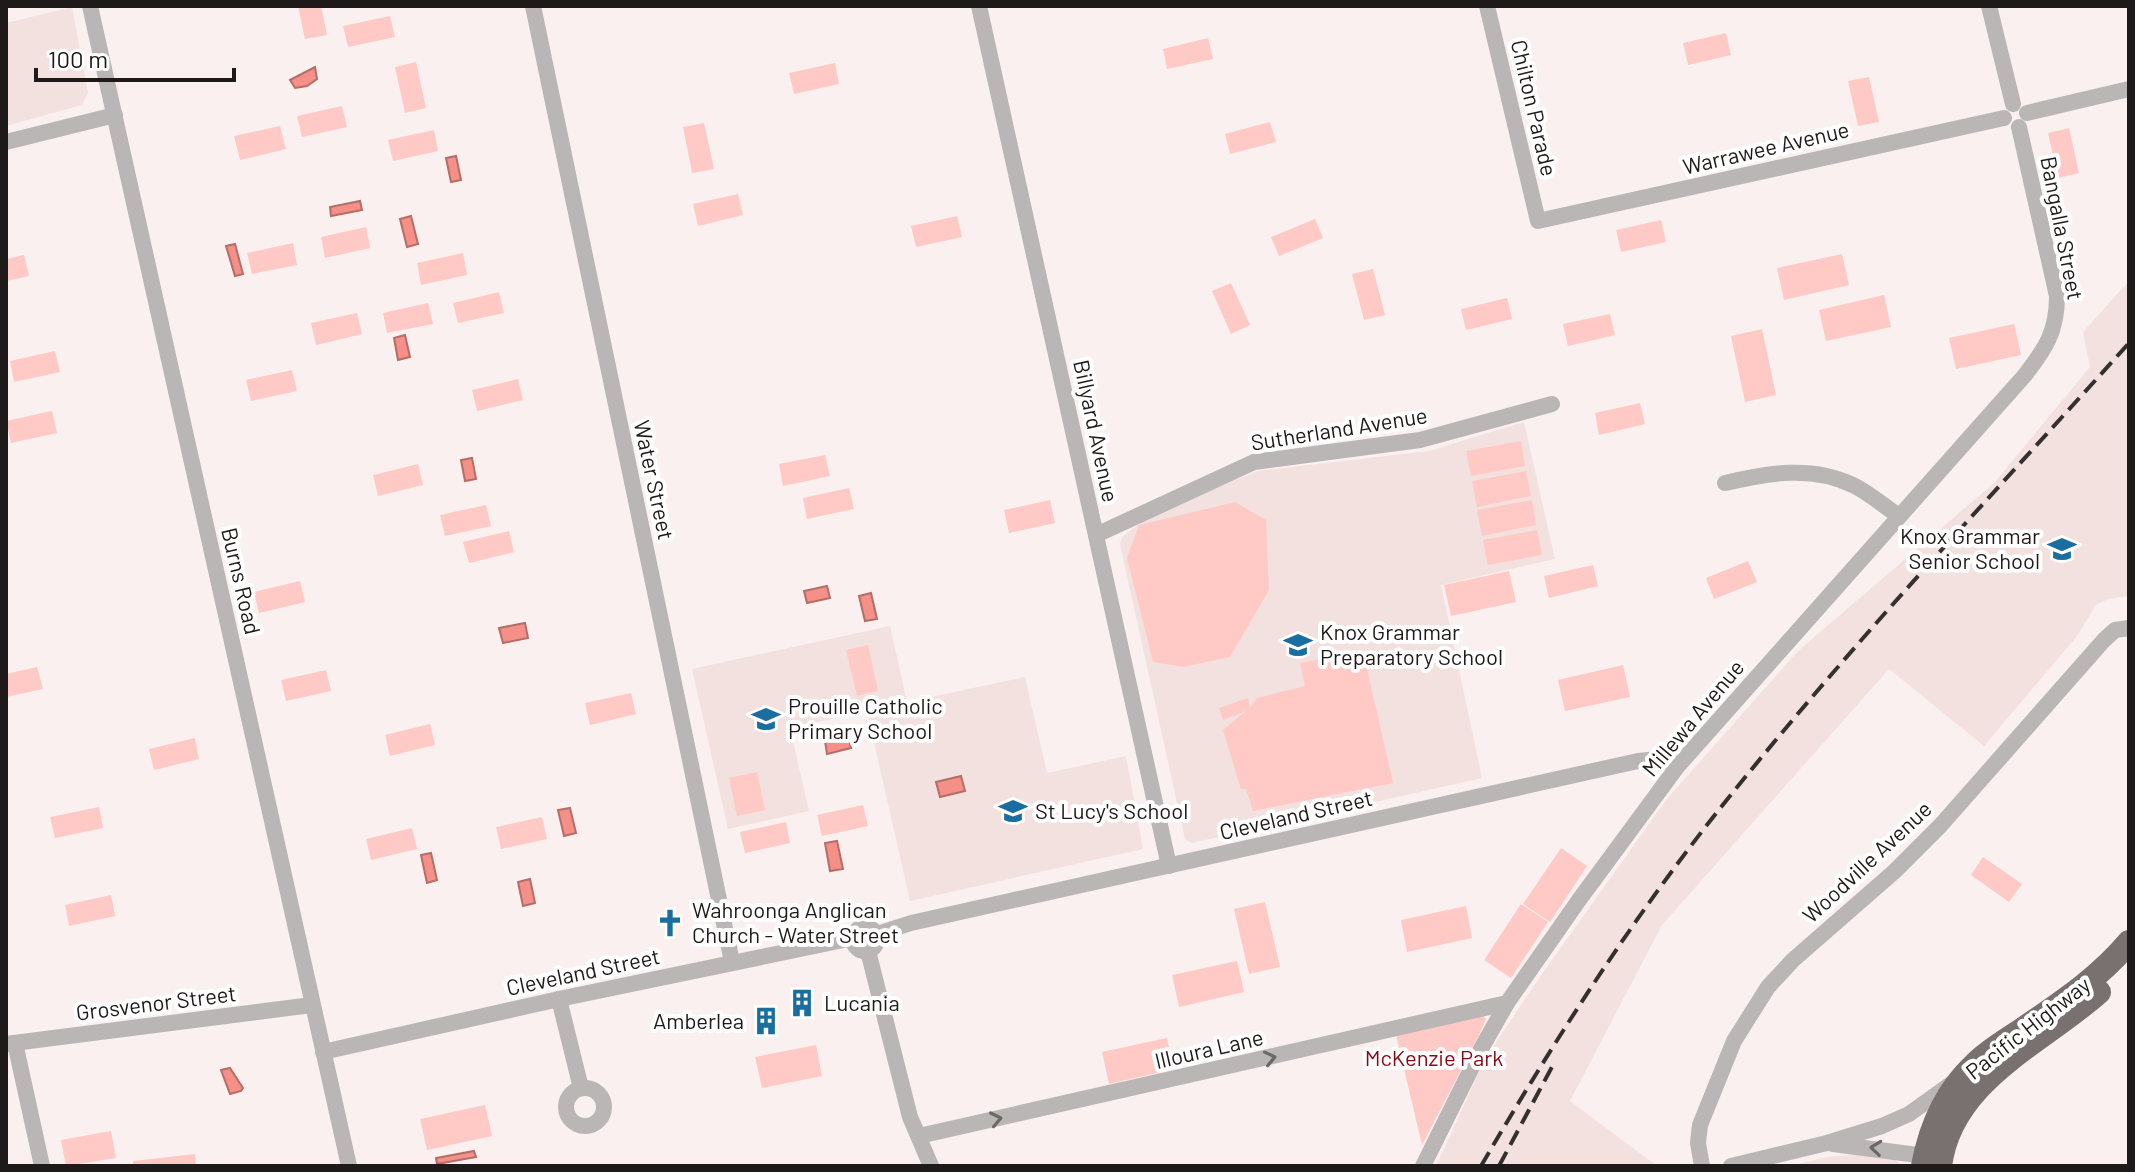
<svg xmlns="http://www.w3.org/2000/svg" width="2135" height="1172" viewBox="0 0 2135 1172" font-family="Barlow,sans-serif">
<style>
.built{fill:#f3e1df}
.green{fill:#ffcac5}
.water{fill:#f49088;stroke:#b46d67;stroke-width:2}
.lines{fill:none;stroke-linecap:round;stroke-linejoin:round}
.minor{stroke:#bab6b6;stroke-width:16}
.highway{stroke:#797170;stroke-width:24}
.rail{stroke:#33302f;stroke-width:4;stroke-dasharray:16 8;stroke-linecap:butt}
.oneway{stroke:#6c6868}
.labels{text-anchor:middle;stroke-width:8;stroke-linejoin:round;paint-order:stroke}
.street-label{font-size:22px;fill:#1d1a19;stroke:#fff}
.poi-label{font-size:22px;fill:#1d1a19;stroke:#fff;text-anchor:start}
.park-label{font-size:22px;fill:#850915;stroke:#fff}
</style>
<rect width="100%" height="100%" fill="#f9f0ef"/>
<g class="built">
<polygon points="72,7 88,93 82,105 6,126 6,23"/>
<polygon points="2129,281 2129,596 2108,599 2096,605 2077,636 1984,746 1889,669 1662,925 1570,1101 1657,1166 1436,1166 1485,1059 1535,984 1666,800 1798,651 1994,483 2090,367 2083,332"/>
<polygon points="1524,422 1555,559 1441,585 1482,778 1192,843 1185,839 1120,544 1122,537 1152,514 1258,471 1429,451"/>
<polygon points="890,626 907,702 1025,677 1047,773 1126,756 1143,849 910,901 867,711 790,728 809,811 728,829 692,669"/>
<polygon points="1861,1154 1896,1160 1902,1166 1789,1166 1828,1157"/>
</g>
<g class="green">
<polygon points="298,6 321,6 327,35 305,39"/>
<polygon points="390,16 395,37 348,47 343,26"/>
<polygon points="1726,33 1731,55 1688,65 1683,43"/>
<polygon points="1208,38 1213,59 1167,69 1163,49"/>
<polygon points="416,62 426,108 405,113 395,67"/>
<polygon points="835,63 839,84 794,94 789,73"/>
<polygon points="1869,77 1879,122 1858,126 1848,81"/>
<polygon points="342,106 347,127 302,137 297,116"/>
<polygon points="1270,122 1276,142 1230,154 1225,134"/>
<polygon points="704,123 714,169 692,173 683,127"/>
<polygon points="280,126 286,149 240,160 234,136"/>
<polygon points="2069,128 2079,173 2058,178 2048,133"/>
<polygon points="434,130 438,151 393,161 388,140"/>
<polygon points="738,194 743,215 698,226 693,204"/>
<polygon points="957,216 962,237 916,247 911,226"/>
<polygon points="1315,219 1323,238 1279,256 1271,237"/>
<polygon points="1661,220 1666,242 1621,252 1616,230"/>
<polygon points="366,227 370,248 325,258 321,237"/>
<polygon points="293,243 297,265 252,274 247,253"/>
<polygon points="463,253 467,275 421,285 417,263"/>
<polygon points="1842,254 1849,285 1784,300 1777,268"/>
<polygon points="24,255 29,276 6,281 6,259"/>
<polygon points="1373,269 1385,315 1364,320 1352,274"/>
<polygon points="1231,283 1250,325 1231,334 1212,291"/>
<polygon points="499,292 504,313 458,323 453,303"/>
<polygon points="1884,295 1891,327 1826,341 1819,310"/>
<polygon points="1507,298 1512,319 1466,330 1461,309"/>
<polygon points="428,303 433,324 387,333 383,313"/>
<polygon points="357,313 362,334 316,345 311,323"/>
<polygon points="1610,314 1615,335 1568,346 1563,324"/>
<polygon points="2014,324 2021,355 1956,369 1949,338"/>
<polygon points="1762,329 1776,395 1745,402 1731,336"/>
<polygon points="55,351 60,372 14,382 10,361"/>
<polygon points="292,370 297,391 251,401 246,380"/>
<polygon points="518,379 523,400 477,411 472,390"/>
<polygon points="1640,403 1645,424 1599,435 1595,413"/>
<polygon points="52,411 57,433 11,443 6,421"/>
<polygon points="1521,441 1525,466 1471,476 1466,451"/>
<polygon points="825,455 830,476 783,486 779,464"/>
<polygon points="418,464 423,485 378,496 373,475"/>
<polygon points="1526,471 1531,496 1477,507 1472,481"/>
<polygon points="849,488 854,509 807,519 803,498"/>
<polygon points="1050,500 1055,523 1009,533 1004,510"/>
<polygon points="1532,500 1536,525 1482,536 1477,510"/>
<polygon points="1235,502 1266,520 1269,590 1230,657 1183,667 1153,662 1127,558 1139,525"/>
<polygon points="486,505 491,526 445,536 440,515"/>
<polygon points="1537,530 1542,555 1488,565 1483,540"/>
<polygon points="509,531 514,552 469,563 463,542"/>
<polygon points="1748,561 1757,582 1714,599 1706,578"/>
<polygon points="1593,565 1598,586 1549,598 1544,576"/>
<polygon points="1509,571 1516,602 1451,616 1444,585"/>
<polygon points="300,581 305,602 259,613 254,592"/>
<polygon points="868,645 878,691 857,696 846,650"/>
<polygon points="1363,651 1393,783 1253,811 1246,789 1241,789 1223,730 1246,711 1223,720 1219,708 1248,698 1250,708 1257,698 1305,686 1300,663"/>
<polygon points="1623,665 1630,697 1565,711 1558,680"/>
<polygon points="37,667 43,689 6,697 6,674"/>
<polygon points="326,670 331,691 286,701 281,680"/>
<polygon points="631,693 636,714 590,725 585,703"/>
<polygon points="430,724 435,745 390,756 385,735"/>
<polygon points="195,738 199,759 154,770 149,749"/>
<polygon points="757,772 765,810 737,816 729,778"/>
<polygon points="863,805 868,826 822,836 817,815"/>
<polygon points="99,807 103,828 55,838 50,817"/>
<polygon points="542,817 547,839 501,849 496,827"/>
<polygon points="786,822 790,843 745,853 740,832"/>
<polygon points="412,828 417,849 371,860 366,839"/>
<polygon points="1561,848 1587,866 1550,922 1523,904"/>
<polygon points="1983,857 2022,884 2009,902 1971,875"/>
<polygon points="111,895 115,916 69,926 65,905"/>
<polygon points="1265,902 1280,967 1249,974 1234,909"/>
<polygon points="1521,904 1548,922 1511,978 1484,960"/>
<polygon points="1466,906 1472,938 1407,952 1401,920"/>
<polygon points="1237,961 1244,992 1179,1007 1172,975"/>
<polygon points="1483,1016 1486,1019 1479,1035 1422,1145 1396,1035"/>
<polygon points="1167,1038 1174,1069 1109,1084 1102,1052"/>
<polygon points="816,1045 822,1076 762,1088 755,1057"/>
<polygon points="485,1105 492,1136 427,1150 420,1119"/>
<polygon points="111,1131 116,1158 66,1166 61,1140"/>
<polygon points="195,1154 196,1166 133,1166 133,1161"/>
</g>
<g class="water">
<polygon points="315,67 317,79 307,86 295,88 290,80"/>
<polygon points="456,156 461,180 451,182 446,158"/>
<polygon points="360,201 362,210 331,216 330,207"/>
<polygon points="411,216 418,244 407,247 400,219"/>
<polygon points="235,244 243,274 235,276 226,246"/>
<polygon points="405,335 410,357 398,360 394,338"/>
<polygon points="472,458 476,479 465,481 461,460"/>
<polygon points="827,586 830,598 807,603 804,591"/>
<polygon points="871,593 877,619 865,621 859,596"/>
<polygon points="525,623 528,638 503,643 499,628"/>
<polygon points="848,736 851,748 827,754 825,741"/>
<polygon points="961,776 965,791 940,797 936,782"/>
<polygon points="570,808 576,833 564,836 558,810"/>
<polygon points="837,841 843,869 830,871 825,843"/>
<polygon points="431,853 437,880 427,883 421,855"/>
<polygon points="530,879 535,903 523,906 518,882"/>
<polygon points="230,1068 243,1088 241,1091 230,1094 221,1070"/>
<polygon points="474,1151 476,1157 437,1164 436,1158"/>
</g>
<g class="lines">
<g class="minor">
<polyline points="90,6 349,1166"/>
<polyline points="533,6 732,962"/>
<polyline points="979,6 1169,866"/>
<polyline points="1487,6 1538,221 2004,118"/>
<polyline points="1989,6 2013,104"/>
<polyline points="2027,113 2129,89"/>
<polyline points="6,142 115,115"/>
<path d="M 1725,483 C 1768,473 1811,465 1853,485 C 1869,493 1884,506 1899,516"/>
<polyline points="1096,535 1254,462 1420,440 1552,404"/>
<circle cx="865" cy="939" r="12"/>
<polyline points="877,934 911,923 1638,761 1658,759 1677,767"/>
<polyline points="868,951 910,1117 931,1166"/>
<polyline points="559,999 581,1088"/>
<polyline points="15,1043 42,1166"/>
<polyline points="6,1044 312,1005"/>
<polyline points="323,1052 559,999 853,938"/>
<circle cx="585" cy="1107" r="19"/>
<polyline points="919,1136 1507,1003"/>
<polyline points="1833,1144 1933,1157"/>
<path d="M 1423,1166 L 1481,1049 L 1507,1003 L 1579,900 L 1677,767 L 2025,375 C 2046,348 2057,331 2057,296 L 2019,127"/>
<polyline points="1702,1166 1698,1143 1700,1125 1734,1041 1768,987 1793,960 1895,871 1940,826 2104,640 2115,630 2129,628"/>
<polyline points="1731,1166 1827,1143 1882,1126 1909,1114 1951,1084"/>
</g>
<g class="highway">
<path d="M 1923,1166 C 1930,1128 1946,1091 1975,1064 C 1988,1051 2005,1041 2020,1031 C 2059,1004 2098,979 2129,942"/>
<path d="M 1940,1166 C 1951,1080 2041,1044 2099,992"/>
</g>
<g class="rail">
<path d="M 1481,1166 C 1557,1036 1638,909 1734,791 C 1859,636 1996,491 2129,343"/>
<polyline points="1499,1166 1553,1065"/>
</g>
</g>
<defs><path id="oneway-chevron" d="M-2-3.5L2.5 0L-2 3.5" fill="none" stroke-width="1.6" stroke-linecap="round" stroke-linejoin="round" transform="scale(2)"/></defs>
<g class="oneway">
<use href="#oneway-chevron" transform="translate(1270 1058) rotate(-13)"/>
<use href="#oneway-chevron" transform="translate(996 1119) rotate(-12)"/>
<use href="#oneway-chevron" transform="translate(1876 1148) rotate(-174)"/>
</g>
<defs>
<symbol id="school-bare" viewBox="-9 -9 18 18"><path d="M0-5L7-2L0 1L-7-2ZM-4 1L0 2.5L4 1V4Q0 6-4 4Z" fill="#196e9f" stroke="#fff" stroke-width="2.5" paint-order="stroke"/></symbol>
<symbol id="church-bare" viewBox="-9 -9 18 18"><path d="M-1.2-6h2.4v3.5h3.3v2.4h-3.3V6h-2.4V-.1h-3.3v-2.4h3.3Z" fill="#196e9f" stroke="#fff" stroke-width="2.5" paint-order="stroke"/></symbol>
<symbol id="building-bare" viewBox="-9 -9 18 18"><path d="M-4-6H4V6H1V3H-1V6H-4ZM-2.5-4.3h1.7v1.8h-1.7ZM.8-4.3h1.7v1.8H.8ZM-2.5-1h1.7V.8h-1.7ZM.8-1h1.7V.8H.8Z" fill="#196e9f" stroke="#fff" stroke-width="2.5" paint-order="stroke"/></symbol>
</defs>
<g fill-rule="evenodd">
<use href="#school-bare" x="2042" y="529" width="40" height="40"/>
<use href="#school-bare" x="1278" y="625" width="40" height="40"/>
<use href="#school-bare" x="746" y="699" width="40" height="40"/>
<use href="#school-bare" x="993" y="791" width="40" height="40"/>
<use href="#church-bare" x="650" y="903" width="40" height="40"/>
<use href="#building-bare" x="782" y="983" width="40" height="40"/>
<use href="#building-bare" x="746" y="1001" width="40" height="40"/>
</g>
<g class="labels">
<g class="street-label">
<text transform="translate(1534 108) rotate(77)" y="8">Chilton Parade</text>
<text transform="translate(1766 148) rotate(-13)" y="8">Warrawee Avenue</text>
<text transform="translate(2062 228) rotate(79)" y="8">Bangalla Street</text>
<text transform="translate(1339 429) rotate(-9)" y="8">Sutherland Avenue</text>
<text transform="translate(1096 431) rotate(78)" y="8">Billyard Avenue</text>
<text transform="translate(654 480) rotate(78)" y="8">Water Street</text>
<text transform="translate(241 581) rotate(77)" y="8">Burns Road</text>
<text transform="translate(1693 718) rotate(-50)" y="8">Millewa Avenue</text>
<text transform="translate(1296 815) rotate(-13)" y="8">Cleveland Street</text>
<text transform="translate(1867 862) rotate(-43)" y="8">Woodville Avenue</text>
<text transform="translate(583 972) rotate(-12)" y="8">Cleveland Street</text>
<text transform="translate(156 1003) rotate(-7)" y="8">Grosvenor Street</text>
<text transform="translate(2028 1028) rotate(-38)" y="8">Pacific Highway</text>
<text transform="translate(1209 1049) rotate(-13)" y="8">Illoura Lane</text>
</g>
<g class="poi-label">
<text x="2040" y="544" text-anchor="end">Knox Grammar<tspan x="2040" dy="25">Senior School</tspan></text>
<text x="1320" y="640">Knox Grammar<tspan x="1320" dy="25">Preparatory School</tspan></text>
<text x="788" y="714">Prouille Catholic<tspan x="788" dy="25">Primary School</tspan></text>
<text x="1035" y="819">St Lucy's School</text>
<text x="692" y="918">Wahroonga Anglican<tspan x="692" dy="25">Church - Water Street</tspan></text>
<text x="824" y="1011">Lucania</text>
<text x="744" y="1029" text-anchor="end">Amberlea</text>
</g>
<g class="park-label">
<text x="1434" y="1066">McKenzie Park</text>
</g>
</g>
<rect width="2135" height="1172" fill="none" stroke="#1d1a19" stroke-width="16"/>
<path d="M36 68v12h198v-12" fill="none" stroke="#1d1a19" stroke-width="4"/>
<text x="48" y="68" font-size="24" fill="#1d1a19" stroke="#ffffff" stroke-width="6" paint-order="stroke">100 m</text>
</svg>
